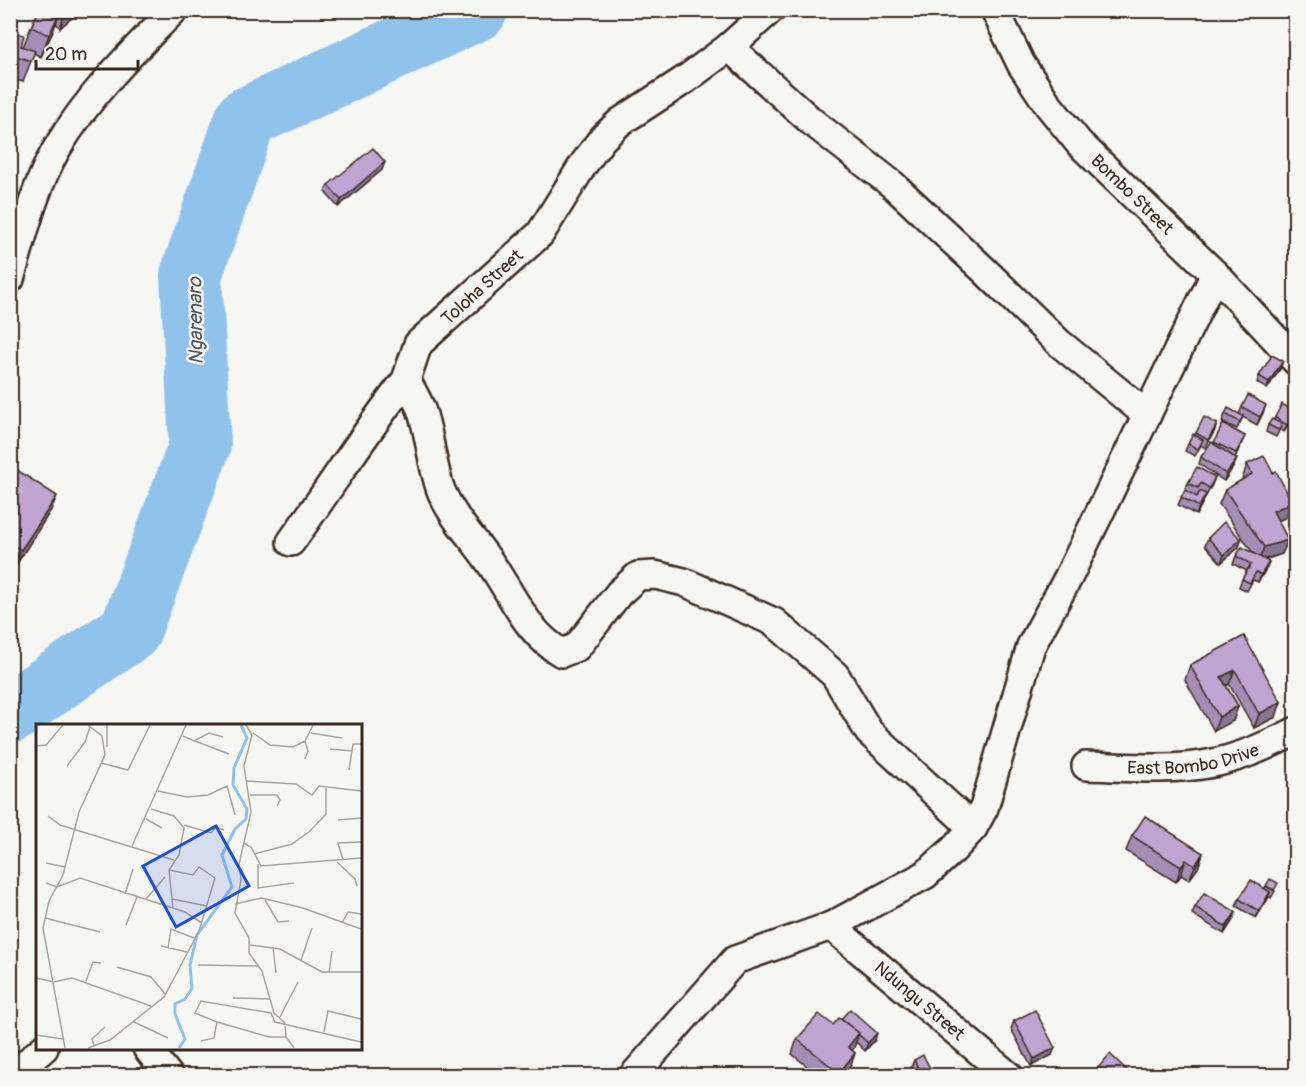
<svg xmlns="http://www.w3.org/2000/svg" width="1306" height="1086" viewBox="0 0 1306 1086" font-family="Pangolin,sans-serif">
<style>
.lines{fill:none;stroke-linecap:round;stroke-linejoin:round}
.river{stroke:#8fc3ec;stroke-width:62}
.street-casing{stroke:#3b2a1e;stroke-width:32}
.street{stroke:#f6f6f2;stroke-width:27}
.wall{fill:#a58eb5;stroke:#3b2a1e;stroke-width:1.5}
.shaded-wall{fill:#867493;stroke:#3b2a1e;stroke-width:1.5}
.building{fill:#c0a5d2;stroke:#3b2a1e;stroke-width:1.5}
.labels{text-anchor:middle;stroke-width:5;stroke-linejoin:round;paint-order:stroke}
.street-label{font-size:18px;fill:#3b2a1e;stroke:#f6f6f2}
.water-label{font-size:20px;font-style:italic;fill:#54585c;stroke:#f6f6f2}
.inset-river{fill:none;stroke:#8fc3ec;stroke-width:3}
.inset-road{fill:none;stroke:#aba49d;stroke-width:1.5}
.view{fill:#1d4ed8;fill-opacity:0.15;stroke:#1d4ed8;stroke-width:3}
.inset-edge{fill:none;stroke:#3b2a1e;stroke-width:3}
</style>
<rect width="100%" height="100%" fill="#f6f6f2"/>
<filter id="ink" filterUnits="userSpaceOnUse"><feTurbulence type="fractalNoise" baseFrequency=".0167" numOctaves="2"/><feDisplacementMap in="SourceGraphic" scale="12" xChannelSelector="R" yChannelSelector="G"/><feConvolveMatrix kernelMatrix="1 2 1 2 8 2 1 2 1" color-interpolation-filters="sRGB"/></filter>
<g filter="url(#ink)">
<g class="lines">
<polyline class="river" points="10,713 130,631 200,445 191,275 246,118 477,10"/>
<defs>
<g id="street">
<path d="M 770,10 L 729,47 L 686,79 L 620,122 L 602,139 L 583,165 L 540,234 L 418,344 L 406,380 C 411,389 417,399 421,409 C 431,436 431,466 442,493 C 453,518 471,536 486,557 C 511,590 525,633 562,653 L 577,647 L 619,593 L 638,576 L 655,575 L 684,582 L 774,622 L 835,675 L 869,732 L 973,828"/>
<path id="s1" d="M 995,10 L 1021,64 L 1049,106 L 1079,143 L 1215,274 L 1296,361"/>
<polyline points="729,47 811,121 893,185 984,270 1058,342 1147,415"/>
<path d="M 10,279 C 23,236 34,188 56,150 C 87,97 131,53 174,10"/>
<path d="M 291,542 C 330,488 365,432 406,380"/>
<path id="s2" d="M 1086,766 C 1126,767 1168,771 1208,764 C 1238,759 1268,745 1296,731"/>
<path id="s3" d="M 831,926 L 1009,1076"/>
<polyline points="147,1048 169,1076"/>
<polyline points="10,1070 20,1069 44,1048"/>
<polyline points="633,1076 735,960 831,926 925,875 954,849 973,828 984,808 1031,646 1068,578 1215,274"/>
</g>
</defs>
<use href="#street" class="street-casing"/>
<use href="#street" class="street"/>
</g>
<g class="wall">
<polygon points="39,10 81,10 60,28 56,23 41,57 34,53 23,82 10,78 10,31 21,46 23,47 31,27"/>
<polygon points="382,170 338,207 325,192 328,185"/>
<polygon points="1280,369 1267,389 1257,383 1259,376"/>
<polygon points="1242,407 1263,413 1257,425 1243,417 1237,429 1222,422 1225,414 1239,414"/>
<polygon points="1295,412 1292,419 1284,432 1280,429 1276,437 1266,432 1268,425 1274,420 1275,417"/>
<polygon points="1217,424 1214,432 1205,448 1201,445 1195,456 1185,451 1188,444 1196,433"/>
<polygon points="1223,424 1245,436 1235,458 1234,466 1224,481 1199,464 1201,457 1214,443"/>
<polygon points="1247,464 1273,473 1292,502 1286,517 1278,521 1288,540 1282,554 1265,560 1269,562 1266,569 1258,582 1253,580 1247,591 1239,587 1242,579 1247,571 1233,564 1236,556 1253,553 1219,504 1225,490 1242,480"/>
<polygon points="1215,477 1212,485 1196,515 1178,505 1188,483"/>
<polygon points="10,479 51,510 16,565 10,562"/>
<polygon points="1208,538 1241,539 1239,547 1221,563 1205,545"/>
<polygon points="1244,636 1276,717 1254,728 1229,684 1226,686 1238,706 1233,721 1214,731 1185,680 1190,665"/>
<polygon points="1132,836 1203,853 1198,868 1189,880 1181,875 1176,882 1126,851"/>
<polygon points="1266,886 1275,891 1271,898 1269,896 1256,918 1236,906 1239,899 1265,888"/>
<polygon points="1195,907 1236,912 1233,920 1224,934 1192,914"/>
<polygon points="1014,1021 1052,1055 1031,1066 1011,1029"/>
<polygon points="833,1025 875,1040 865,1051 856,1042 852,1050 855,1053 850,1067 843,1076 819,1076 792,1054 797,1039"/>
<polygon points="914,1060 929,1076 916,1076 911,1067"/>
</g>
<g class="shaded-wall">
<polygon points="66,10 81,10 60,28"/>
<polygon points="60,12 52,34 41,57 49,35"/>
<polygon points="385,162 382,170 338,207 341,200"/>
<polygon points="1283,361 1280,369 1267,389 1269,382"/>
<polygon points="1266,405 1263,413 1257,425 1260,417"/>
<polygon points="1295,412 1292,419 1284,432 1287,425"/>
<polygon points="1217,424 1214,432 1205,448 1208,440"/>
<polygon points="1237,459 1234,466 1224,481 1226,474"/>
<polygon points="1206,494 1203,502 1196,515 1199,507"/>
<polygon points="57,496 51,510 16,565 21,550"/>
<polygon points="1292,502 1286,517 1268,526 1273,511"/>
<polygon points="1241,539 1239,547 1221,563 1224,555"/>
<polygon points="1288,540 1282,554 1259,561 1264,547"/>
<polygon points="1269,562 1266,569 1258,582 1261,575"/>
<polygon points="1235,670 1229,684 1216,692 1221,677"/>
<polygon points="1281,702 1276,717 1254,728 1259,714"/>
<polygon points="1238,706 1233,721 1214,731 1219,717"/>
<polygon points="1203,853 1198,868 1189,880 1195,866"/>
<polygon points="1186,860 1181,875 1176,882 1181,867"/>
<polygon points="1270,892 1268,899 1256,918 1259,911"/>
<polygon points="1236,912 1233,920 1224,934 1226,927"/>
<polygon points="859,1033 854,1048 843,1062 848,1047"/>
<polygon points="877,1033 875,1040 865,1051 868,1043"/>
<polygon points="1055,1048 1052,1055 1031,1066 1034,1059"/>
<polygon points="855,1053 850,1067 843,1076 838,1076 839,1073"/>
<polygon points="931,1070 929,1076 922,1076"/>
</g>
<g class="building">
<polygon points="39,10 56,10 60,12 49,35 31,27"/>
<polygon points="10,31 24,35 21,46 35,51 31,61 10,54"/>
<polygon points="373,148 385,162 341,200 328,185"/>
<polygon points="1272,355 1283,361 1269,382 1259,376"/>
<polygon points="1248,395 1266,405 1260,417 1242,407"/>
<polygon points="1282,404 1295,412 1287,425 1275,417"/>
<polygon points="1228,408 1243,416 1240,422 1225,414"/>
<polygon points="1204,417 1217,424 1208,440 1196,433"/>
<polygon points="1272,419 1282,424 1279,430 1268,425"/>
<polygon points="1223,424 1245,436 1236,453 1214,442"/>
<polygon points="1193,434 1203,440 1198,449 1188,444"/>
<polygon points="1211,442 1237,459 1226,474 1201,457"/>
<polygon points="1264,456 1273,473 1276,471 1292,502 1273,511 1288,540 1264,547 1225,490 1252,474 1247,464"/>
<polygon points="1197,467 1215,477 1209,488 1201,483 1198,488 1188,483"/>
<polygon points="17,470 57,496 21,550 10,543 10,479"/>
<polygon points="1185,490 1197,497 1200,491 1206,494 1199,507 1181,497"/>
<polygon points="1224,522 1241,539 1224,555 1208,538"/>
<polygon points="1242,547 1269,562 1261,575 1256,572 1250,583 1242,579 1251,564 1236,556"/>
<polygon points="1244,636 1281,702 1259,714 1235,670 1221,677 1238,706 1219,717 1190,665"/>
<polygon points="1145,816 1203,853 1195,866 1186,860 1181,867 1132,836"/>
<polygon points="1270,879 1278,883 1274,890 1266,886"/>
<polygon points="1251,880 1270,892 1259,911 1239,899"/>
<polygon points="1204,893 1236,912 1226,927 1195,907"/>
<polygon points="850,1009 877,1033 868,1043 858,1034 859,1033 841,1019"/>
<polygon points="1035,1010 1055,1048 1034,1059 1014,1021"/>
<polygon points="819,1014 833,1025 839,1018 859,1033 848,1047 855,1053 839,1073 797,1039"/>
<polygon points="1110,1054 1133,1076 1091,1076"/>
<polygon points="923,1055 931,1070 922,1075 914,1060"/>
</g>
</g>
<g class="labels">
<g class="street-label">
<text dy="6" stroke="none"><textPath href="#s1" startOffset="232">Bombo Street</textPath></text>
<text transform="translate(482 287) rotate(-42)" y="6">Toloha Street</text>
<text dy="6" stroke="none"><textPath href="#s2" startOffset="108">East Bombo Drive</textPath></text>
<text dy="6" stroke="none"><textPath href="#s3" startOffset="116">Ndungu Street</textPath></text>
</g>
<g class="water-label">
<text transform="translate(195 321) rotate(-91)" y="7">Ngarenaro</text>
</g>
</g>
<g transform="translate(36 724)">
<rect width="326" height="326" fill="#f6f6f2"/>
<path class="inset-river" d="M 143,324 L 149,315 L 139,290 L 139,280 L 149,275 L 156,264 L 154,241 L 161,211 L 196,163 L 186,131 L 199,105 L 210,95 L 211,85 L 197,61 L 198,44 L 211,14 L 205,1"/>
<path class="inset-road" d="M 210,1 L 216,11 L 208,42 L 215,88 L 203,140 L 205,156 L 199,189 L 213,214 L 213,229 L 226,247 L 238,289 L 249,299 L 250,313 L 258,324M 217,9 L 234,21 L 257,23 L 269,17 L 277,1M 275,9 L 306,14M 147,12 L 158,17 L 173,9 L 187,13M 159,17 L 193,30M 0,22 L 10,21 L 27,1M 71,23 L 71,1M 294,25 L 316,27M 269,35 L 272,27 L 269,17M 65,39 L 92,46 L 114,1M 31,42 L 49,18 L 54,3M 313,46 L 317,20 L 325,20M 210,57 L 260,60 L 276,71 L 283,62 L 325,67M 122,67 L 151,73 L 172,71 L 191,62 L 199,91M 214,71 L 241,71 L 244,76 L 241,82M 115,85 L 138,92 L 148,104 L 143,131 L 133,146 L 137,185M 12,92 L 24,101 L 138,136M 110,95 L 126,104M 302,96 L 325,94M 148,101 L 175,109 L 180,103 L 188,106M 207,119 L 215,123 L 225,142 L 325,134M 96,122 L 150,1M 218,130 L 256,120 L 274,107 L 290,90 L 290,64M 307,136 L 302,119 L 325,118M 301,138 L 319,155 L 321,162M 10,139 L 29,143M 222,140 L 222,164 L 258,159M 10,159 L 21,163 L 44,154 L 149,188 L 166,199M 89,170 L 97,145M 110,175 L 129,153M 136,175 L 171,182M 229,176 L 242,198 L 253,197M 199,180 L 226,174 L 267,184 L 325,205M 9,194 L 64,208M 306,199 L 312,188 L 325,190M 90,201 L 101,173M 214,221 L 244,225 L 286,248 L 325,248M 125,222 L 151,228M 237,223 L 240,249M 132,224 L 135,205 L 158,214M 265,236 L 276,204M 162,241 L 222,242M 81,243 L 115,253 L 130,271M 293,249 L 296,227M 0,254 L 18,258 L 36,254 L 115,282M 50,257 L 57,238 L 65,239M 197,274 L 234,275M 244,293 L 262,258M 98,298 L 132,314M 181,298 L 159,289 L 165,277 L 235,289 L 239,298 L 325,318M 288,308 L 292,287 L 325,295M 0,311 L 27,315M 165,317 L 178,314 L 181,298 L 233,313 L 250,313M 58,321 L 56,315 L 69,303M 29,324 L 7,204 L 13,177 L 27,151 L 43,88 L 69,31 L 66,12 L 52,1M 52,324 L 74,316 L 128,273 L 163,207 L 179,154 L 163,143 L 157,151 L 133,146"/>
<path class="view" d="M 180,102 L 213,162 L 140,203 L 107,142 Z"/>
<rect width="326" height="326" class="inset-edge"/>
</g>
<rect width="1306" height="1086" fill="none" stroke="#f6f6f2" stroke-width="36"/>
<rect x="18" y="18" width="1270" height="1050" fill="none" stroke="#3b2a1e" stroke-width="2" filter="url(#ink)"/>
<path d="M36 60v9h102v-9" fill="none" stroke="#3b2a1e" stroke-width="3"/>
<text x="45" y="60" font-size="18" fill="#3b2a1e" stroke="#f6f6f2" stroke-width="4.5" paint-order="stroke">20 m</text>
</svg>
